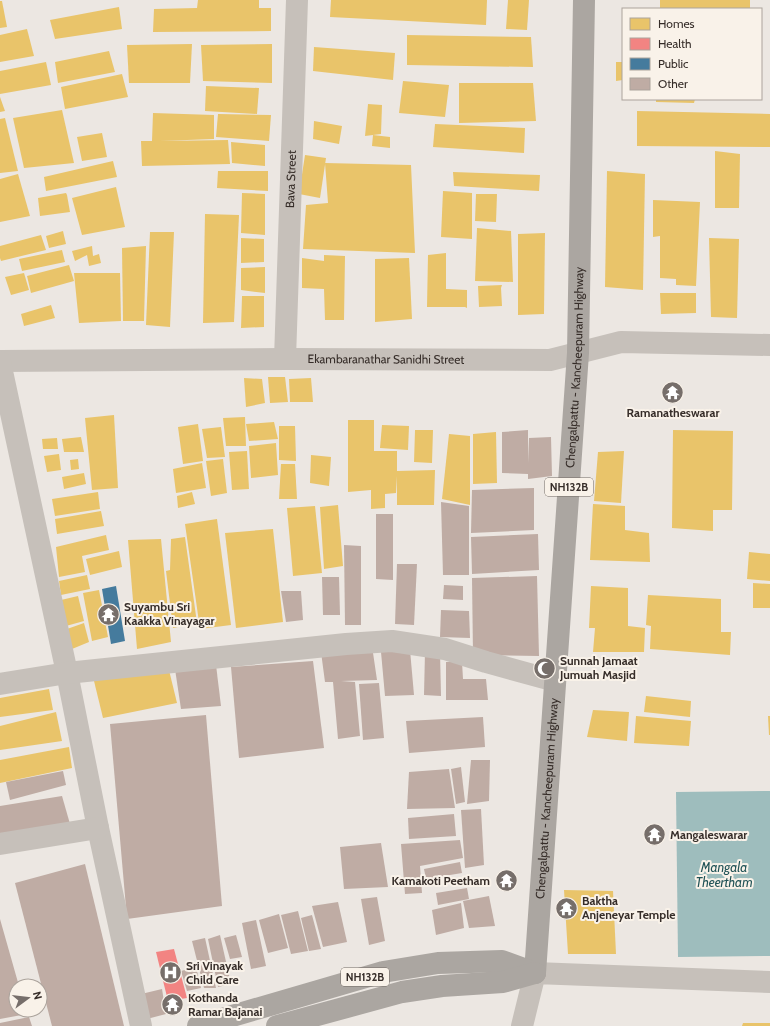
<svg xmlns="http://www.w3.org/2000/svg" width="770" height="1026" viewBox="0 0 770 1026" font-family="Cabin,sans-serif">
<style>
.water{fill:#9ebdbd}
.homes{fill:#e9c46a}
.health{fill:#f28482}
.public{fill:#457b9d}
.building{fill:#bfaca4}
.lines{fill:none;stroke-linecap:round;stroke-linejoin:round}
.minor{stroke:#c6c0ba;stroke-width:22}
.highway{stroke:#aba6a1;stroke-width:22}
.labels{text-anchor:middle;stroke-width:4;stroke-linejoin:round;paint-order:stroke}
.shield{fill:#f9f2e9;stroke:#706863;stroke-width:1}
.shield-label{font-size:11px;font-weight:bold;fill:#362d29}
.street-label{font-size:12px;fill:#362d29;stroke:#f9f2e9}
.poi-label{font-size:12px;font-weight:bold;fill:#362d29;stroke:#f9f2e9;text-anchor:start}
.water-label{font-size:13px;font-style:italic;fill:#205256;stroke:#f9f2e9}
</style>
<rect width="100%" height="100%" fill="#ece7e2"/>
<polygon class="water" points="770,791 770,956 678,957 676,792"/>
<g class="homes">
<polygon points="198,0 259,0 259,8 271,8 271,31 153,32 154,9 197,8"/>
<polygon points="331,0 487,0 486,25 330,17"/>
<polygon points="508,0 529,0 527,30 506,29"/>
<rect x="660" y="0" width="90" height="9"/>
<polygon points="0,1 2,1 7,27 0,28"/>
<polygon points="119,7 122,29 55,39 50,20"/>
<polygon points="27,29 34,56 0,62 0,35"/>
<polygon points="407,35 531,37 533,67 407,65"/>
<polygon points="192,44 190,83 129,83 127,45"/>
<polygon points="272,44 272,83 203,81 201,45"/>
<polygon points="314,47 395,53 393,80 313,71"/>
<polygon points="109,51 115,72 58,83 55,62"/>
<polygon points="46,62 51,85 0,94 0,71"/>
<polygon points="616,62 623,62 623,80 616,81"/>
<polygon points="122,74 128,97 65,109 61,87"/>
<polygon points="403,81 449,85 445,117 399,113"/>
<polygon points="459,83 533,83 536,121 459,123"/>
<polygon points="206,86 259,88 257,114 205,111"/>
<polygon points="0,97 5,111 0,112"/>
<polygon points="656,99 695,99 694,103 656,102"/>
<polygon points="368,104 382,105 381,134 365,136"/>
<polygon points="62,110 74,163 24,168 13,118"/>
<polygon points="637,111 770,114 770,147 637,146"/>
<polygon points="153,113 214,115 214,139 160,141 228,140 230,164 142,166 141,141 152,141"/>
<polygon points="218,114 271,115 269,141 216,137"/>
<polygon points="5,118 18,171 0,173 0,119"/>
<polygon points="314,121 342,126 339,144 313,139"/>
<polygon points="435,124 525,128 524,153 433,147"/>
<polygon points="102,133 107,157 82,161 77,137"/>
<polygon points="373,135 390,137 390,148 372,146"/>
<polygon points="231,142 265,145 265,166 232,163"/>
<polygon points="715,151 740,154 739,208 715,208"/>
<polygon points="305,155 326,158 320,198 299,194"/>
<polygon points="113,161 117,177 46,191 44,177"/>
<polygon points="325,163 411,165 415,253 303,249 306,205 328,203"/>
<polygon points="218,171 268,171 268,191 217,188"/>
<polygon points="607,171 645,174 643,290 605,287"/>
<polygon points="453,172 540,175 539,191 454,186"/>
<polygon points="18,174 30,216 0,222 0,179"/>
<polygon points="116,187 125,227 82,235 72,198"/>
<polygon points="443,191 472,193 472,239 441,237"/>
<polygon points="66,193 67,195 70,212 40,216 38,198"/>
<polygon points="242,193 265,194 265,235 241,233"/>
<polygon points="476,194 497,194 496,222 475,221"/>
<polygon points="653,200 700,202 696,286 676,285 676,279 660,278 660,236 653,237"/>
<polygon points="205,214 239,215 234,322 203,323"/>
<polygon points="477,228 511,231 513,282 475,281"/>
<polygon points="63,231 66,244 49,248 46,236"/>
<polygon points="150,232 174,232 170,327 146,325"/>
<polygon points="545,233 544,314 518,315 518,234"/>
<polygon points="41,235 46,250 1,261 0,258 0,246"/>
<polygon points="241,238 264,239 264,262 241,263"/>
<polygon points="709,238 739,239 737,318 711,317"/>
<polygon points="92,246 93,256 99,254 101,263 89,266 87,255 75,261 72,251"/>
<polygon points="146,246 144,321 123,321 122,248"/>
<polygon points="62,250 65,262 22,271 19,259"/>
<polygon points="446,253 446,289 467,290 467,308 465,307 427,307 428,255"/>
<polygon points="324,255 345,256 344,320 325,320 324,289 302,288 302,258 324,261"/>
<polygon points="409,258 412,319 375,322 375,259"/>
<polygon points="69,265 74,281 31,293 27,276"/>
<polygon points="265,267 265,293 241,290 241,268"/>
<polygon points="24,273 29,290 11,295 5,277"/>
<polygon points="74,273 120,273 121,321 79,323"/>
<polygon points="502,285 501,288 502,306 479,307 478,286"/>
<polygon points="660,293 696,293 696,313 661,314"/>
<polygon points="242,296 264,296 264,327 241,328"/>
<polygon points="51,305 55,318 24,326 21,314"/>
<polygon points="268,377 285,377 288,402 270,403"/>
<polygon points="244,378 262,379 265,403 246,407"/>
<polygon points="311,378 313,402 290,402 289,379"/>
<polygon points="114,415 118,488 92,490 85,418"/>
<polygon points="245,417 246,446 226,446 223,418"/>
<polygon points="348,420 374,420 374,451 397,451 397,471 435,470 434,505 397,505 397,476 396,493 385,494 385,508 371,509 371,490 348,492"/>
<polygon points="274,422 278,439 249,441 246,424"/>
<polygon points="198,424 203,461 183,464 178,427"/>
<polygon points="382,425 409,426 408,450 380,448"/>
<polygon points="279,426 295,426 296,461 279,460"/>
<polygon points="221,427 225,457 207,458 202,429"/>
<polygon points="415,430 433,430 432,463 414,462"/>
<polygon points="673,430 733,431 732,510 713,510 713,531 672,528"/>
<polygon points="496,432 497,483 473,484 473,434"/>
<polygon points="449,434 470,436 470,505 442,499"/>
<polygon points="81,437 84,452 64,452 62,439"/>
<polygon points="57,438 58,449 43,449 42,439"/>
<polygon points="276,443 278,475 251,478 249,446"/>
<polygon points="247,451 249,489 232,490 229,452"/>
<polygon points="624,451 621,503 594,501 598,452"/>
<polygon points="59,454 61,470 47,472 44,456"/>
<polygon points="311,455 331,457 329,486 310,483"/>
<polygon points="78,459 79,469 71,470 70,460"/>
<polygon points="223,459 227,493 211,496 206,461"/>
<polygon points="202,463 206,488 176,493 173,469"/>
<polygon points="281,464 295,464 297,499 279,499"/>
<polygon points="84,473 86,484 64,489 62,477"/>
<polygon points="98,492 100,509 55,516 52,499"/>
<polygon points="192,492 195,504 178,508 177,496"/>
<polygon points="593,504 625,506 625,530 649,533 650,562 590,560"/>
<polygon points="338,505 343,566 324,569 320,507"/>
<polygon points="315,506 322,573 293,576 287,508"/>
<polygon points="101,511 104,526 57,534 55,519"/>
<polygon points="217,519 231,625 200,629 185,524"/>
<polygon points="273,529 283,622 236,628 225,533"/>
<polygon points="106,535 109,550 82,556 85,572 59,577 56,547"/>
<polygon points="185,537 197,623 173,628 166,571 170,570 171,539"/>
<polygon points="161,539 171,642 137,649 128,540"/>
<polygon points="119,551 122,567 90,575 86,559"/>
<polygon points="749,552 770,554 770,581 747,579"/>
<polygon points="87,575 90,589 61,595 59,581"/>
<polygon points="753,583 770,584 770,608 753,608"/>
<polygon points="591,586 628,588 628,626 645,628 644,652 593,652 595,628 589,628"/>
<polygon points="99,590 108,637 92,641 83,593"/>
<polygon points="648,595 721,599 721,632 731,632 730,655 650,649 651,626 646,625"/>
<polygon points="78,596 84,621 66,626 61,600"/>
<polygon points="84,623 89,642 72,649 67,629"/>
<polygon points="168,666 177,703 103,718 94,681"/>
<polygon points="49,689 53,710 0,717 0,698"/>
<polygon points="646,696 691,701 690,717 644,712"/>
<polygon points="593,710 629,712 627,741 587,737"/>
<polygon points="56,712 62,741 0,750 0,726"/>
<polygon points="636,716 691,721 689,746 634,743"/>
<polygon points="768,716 770,716 770,735 769,735"/>
<polygon points="69,747 72,768 0,783 0,760"/>
<polygon points="564,890 613,891 616,954 568,954"/>
<polygon points="743,1023 770,1023 770,1026 742,1026"/>
</g>
<polygon class="health" points="174,949 187,998 168,1001 156,952"/>
<polygon class="public" points="116,586 125,641 111,644 102,589"/>
<g class="building">
<polygon points="528,430 528,463 529,438 551,437 552,476 528,479 528,474 502,473 502,432"/>
<polygon points="534,488 534,530 471,533 472,490"/>
<polygon points="441,502 469,506 469,575 443,575"/>
<polygon points="376,514 393,514 393,580 376,579"/>
<polygon points="538,534 539,570 472,574 471,537"/>
<polygon points="344,545 361,546 361,625 345,625"/>
<polygon points="397,564 417,564 414,625 395,624"/>
<polygon points="537,576 539,656 473,655 472,578"/>
<polygon points="322,577 339,577 340,615 323,615"/>
<polygon points="444,585 463,586 463,600 443,599"/>
<polygon points="281,591 301,591 303,620 286,622"/>
<polygon points="441,610 469,611 470,638 440,637"/>
<polygon points="372,646 377,680 341,681 355,682 360,736 338,739 333,682 325,682 321,652"/>
<polygon points="410,650 414,695 385,696 381,652"/>
<polygon points="425,652 440,652 441,696 424,695"/>
<polygon points="313,661 324,748 239,758 231,667"/>
<polygon points="446,662 462,662 463,679 486,679 488,700 446,700"/>
<polygon points="216,665 221,706 181,709 175,669"/>
<polygon points="379,683 384,738 363,740 359,684"/>
<polygon points="206,715 222,906 127,919 110,724"/>
<polygon points="483,717 485,747 409,753 406,721"/>
<polygon points="471,760 490,760 489,801 467,804"/>
<polygon points="461,767 465,802 456,804 451,769"/>
<polygon points="449,769 455,808 407,809 409,772"/>
<polygon points="63,771 66,785 10,800 6,782"/>
<polygon points="62,796 70,824 0,836 0,806"/>
<polygon points="481,809 484,865 465,868 461,810"/>
<polygon points="454,814 456,836 409,839 408,818"/>
<polygon points="460,840 463,858 420,866 422,893 405,894 401,844"/>
<polygon points="381,843 388,887 344,889 340,847"/>
<polygon points="460,862 462,873 426,879 424,869"/>
<polygon points="85,864 124,1026 52,1026 15,883"/>
<polygon points="467,888 469,899 438,905 436,893"/>
<polygon points="489,896 495,926 469,928 463,901"/>
<polygon points="377,897 385,941 369,945 361,899"/>
<polygon points="338,902 347,942 323,947 312,906"/>
<polygon points="461,903 464,928 436,935 432,910"/>
<polygon points="298,911 308,951 291,954 281,915"/>
<polygon points="279,914 288,948 268,953 259,920"/>
<polygon points="312,915 321,949 309,951 301,918"/>
<polygon points="0,919 19,986 16,986 16,1010 26,1010 27,1014 0,1019"/>
<polygon points="256,920 266,966 251,969 242,923"/>
<polygon points="220,935 231,984 218,987 208,939"/>
<polygon points="236,935 242,957 230,959 224,938"/>
<polygon points="205,938 216,988 204,988 192,941"/>
<polygon points="196,967 201,988 187,991 181,971"/>
<polygon points="162,989 166,1014 143,1020 137,995"/>
<polygon points="29,1017 32,1026 0,1026 0,1023"/>
</g>
<g class="lines">
<g class="minor">
<path id="s1" d="M 285,359 L 297,0"/>
<path id="s2" d="M 0,361 L 285,359 L 550,360 L 621,342 L 770,345"/>
<polyline points="0,362 67,673 98,828 141,1026"/>
<polyline points="0,684 67,673 346,644 392,641 445,649 486,662 555,681"/>
<polyline points="0,844 98,828"/>
<polyline points="522,1026 535,973 770,982"/>
</g>
<g class="highway">
<path id="s3" d="M 535,973 L 578,353 L 584,0"/>
<polyline points="198,1026 383,972 438,963 502,961 535,973"/>
<polyline points="277,1026 402,992 442,986 503,982 535,973"/>
</g>
</g>
<defs>
<symbol id="temple-disc" viewBox="-11 -11 22 22"><circle r="9.5" fill="#766e6a" stroke="#f9f2e9"/><path d="M0-6L5-2H3V0L6.5 2.5H4V6H1.5V3h-3V6H-4V2.5H-6.5L-3 0V-2H-5Z" fill="#fff"/></symbol>
<symbol id="mosque-disc" viewBox="-11 -11 22 22"><circle r="9.5" fill="#766e6a" stroke="#f9f2e9"/><path d="M3.5-4.9A6 6 0 1 0 3.5 4.9A5 5 0 1 1 3.5-4.9Z" fill="#fff"/></symbol>
<symbol id="hospital-disc" viewBox="-11 -11 22 22"><circle r="9.5" fill="#766e6a" stroke="#f9f2e9"/><path d="M-5-5h3v3.5h4V-5h3V5h-3V1.5h-4V5h-3Z" fill="#fff"/></symbol>
</defs>
<g fill-rule="evenodd">
<use href="#temple-disc" x="660" y="380" width="25" height="25"/>
<use href="#temple-disc" x="96" y="602" width="25" height="25"/>
<use href="#mosque-disc" x="532" y="656" width="25" height="25"/>
<use href="#temple-disc" x="642" y="822" width="25" height="25"/>
<use href="#temple-disc" x="494" y="868" width="25" height="25"/>
<use href="#temple-disc" x="554" y="896" width="25" height="25"/>
<use href="#hospital-disc" x="158" y="960" width="25" height="25"/>
<use href="#temple-disc" x="160" y="992" width="25" height="25"/>
</g>
<g class="labels">
<g class="shield">
<rect x="545" y="478" width="48" height="18" rx="3"/>
<rect x="341" y="968" width="48" height="18" rx="3"/>
</g>
<g class="shield-label">
<text x="569" y="491">NH132B</text>
<text x="365" y="981">NH132B</text>
</g>
<g class="street-label">
<text dy="4" stroke="none"><textPath href="#s1" startOffset="180">Bava Street</textPath></text>
<text dy="4" stroke="none"><textPath href="#s2" startOffset="386">Ekambaranathar Sanidhi Street</textPath></text>
<text dy="4" stroke="none"><textPath href="#s3" startOffset="607">Chengalpattu - Kancheepuram Highway</textPath></text>
<text dy="4" stroke="none"><textPath href="#s3" startOffset="175">Chengalpattu - Kancheepuram Highway</textPath></text>
</g>
<g class="poi-label">
<text x="673" y="417" text-anchor="middle">Ramanatheswarar</text>
<text x="124" y="611">Suyambu Sri<tspan x="124" dy="14">Kaakka Vinayagar</tspan></text>
<text x="560" y="665">Sunnah Jamaat<tspan x="560" dy="14">Jumuah Masjid</tspan></text>
<text x="670" y="839">Mangaleswarar</text>
<text x="490" y="885" text-anchor="end">Kamakoti Peetham</text>
<text x="582" y="905">Baktha<tspan x="582" dy="14">Anjeneyar Temple</tspan></text>
<text x="186" y="970">Sri Vinayak<tspan x="186" dy="14">Child Care</tspan></text>
<text x="188" y="1002">Kothanda<tspan x="188" dy="14">Ramar Bajanai</tspan></text>
</g>
<g class="water-label">
<text x="724" y="872">Mangala<tspan x="724" dy="15">Theertham</tspan></text>
</g>
</g>
<rect x="622" y="8" width="140" height="92" fill="#f9f2e9" stroke="#aba39c"/>
<rect x="630" y="18" width="20" height="12" fill="#e9c46a" stroke="#aba39c"/>
<text x="658" y="28" font-size="12" fill="#362d29">Homes</text>
<rect x="630" y="38" width="20" height="12" fill="#f28482" stroke="#aba39c"/>
<text x="658" y="48" font-size="12" fill="#362d29">Health</text>
<rect x="630" y="58" width="20" height="12" fill="#457b9d" stroke="#aba39c"/>
<text x="658" y="68" font-size="12" fill="#362d29">Public</text>
<rect x="630" y="78" width="20" height="12" fill="#bfaca4" stroke="#aba39c"/>
<text x="658" y="88" font-size="12" fill="#362d29">Other</text>
<g transform="translate(28 998) rotate(75)"><circle r="19" fill="#f9f2e9" stroke="#aba39c"/>
<path d="M0-3L7 15L0 10L-7 15Z" fill="#766e6a"/>
<text y="-6" font-size="11" font-weight="bold" text-anchor="middle" fill="#362d29">N</text>
</g>
</svg>
